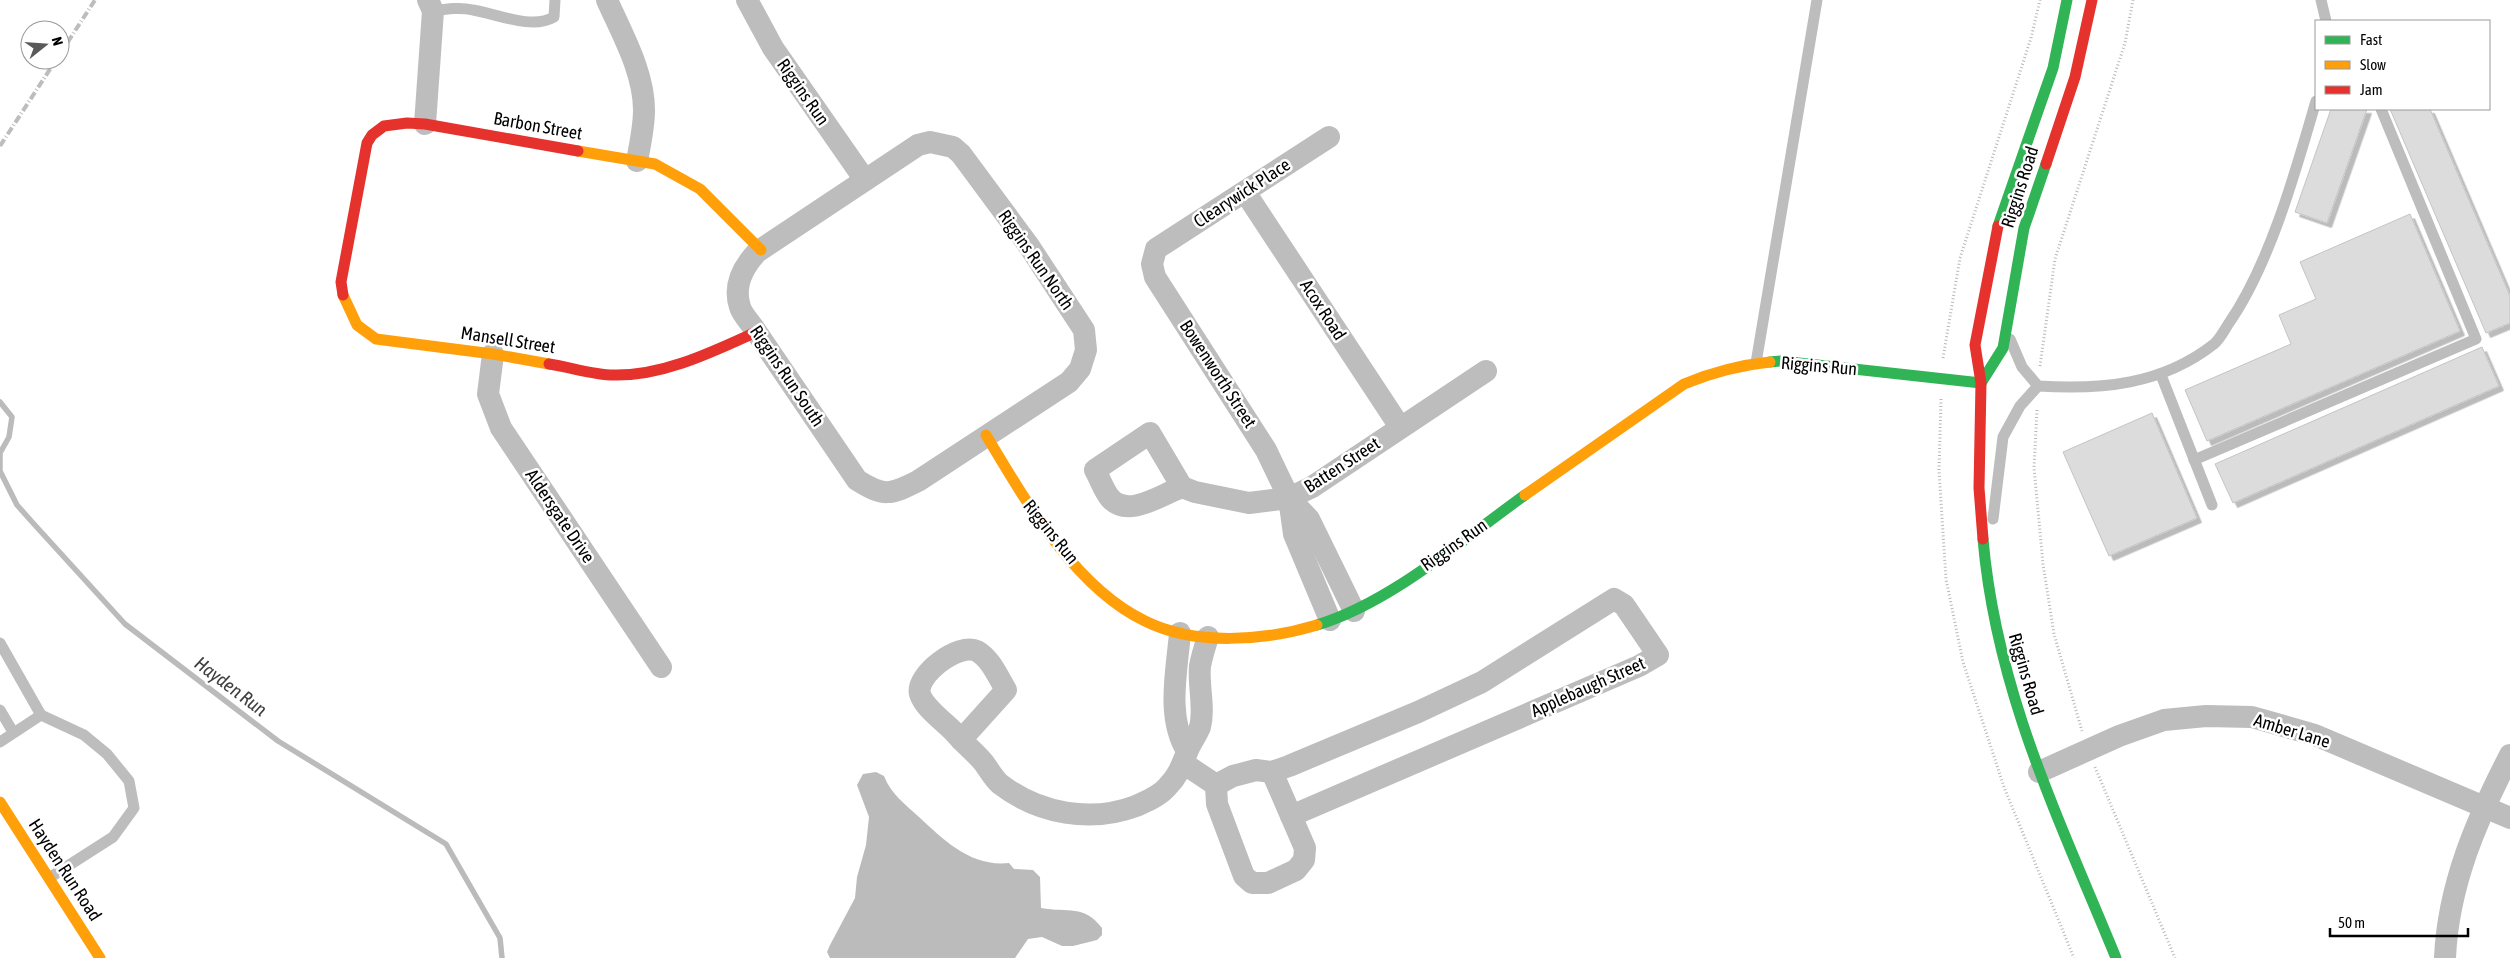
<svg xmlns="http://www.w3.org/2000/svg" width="2510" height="958" viewBox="0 0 2510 958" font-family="'Asap Condensed',sans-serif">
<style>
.water{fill:#bbb}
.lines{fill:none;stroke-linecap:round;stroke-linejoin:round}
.stream{stroke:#bbb;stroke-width:5.5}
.building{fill:#dcdcdc;stroke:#c4c4c4;filter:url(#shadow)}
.path{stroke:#b8b8b8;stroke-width:3;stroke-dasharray:1 2.5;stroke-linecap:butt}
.lane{stroke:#bdbdbd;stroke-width:11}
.street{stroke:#bdbdbd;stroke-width:22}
.fast{stroke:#30b455;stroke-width:11}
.slow{stroke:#ff9f0a;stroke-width:11}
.jam{stroke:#e5322d;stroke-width:11}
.rail{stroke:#bdbdbd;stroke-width:4;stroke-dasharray:8 2.5 1 2.5;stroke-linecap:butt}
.labels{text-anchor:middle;stroke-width:5;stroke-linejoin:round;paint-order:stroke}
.street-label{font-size:18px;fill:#000;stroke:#fff}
.water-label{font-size:19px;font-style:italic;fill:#3f3f3f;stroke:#fff}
</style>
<defs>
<filter id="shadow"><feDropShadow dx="4.5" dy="4.5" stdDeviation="0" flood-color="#0004"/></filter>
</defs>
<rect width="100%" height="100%" fill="#fff"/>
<path class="water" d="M 876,772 L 884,776 C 891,794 905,804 919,817 C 945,841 971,867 1009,863 L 1014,869 L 1033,870 L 1040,877 L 1041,908 C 1068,913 1084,904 1102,928 L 1102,935 L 1097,940 L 1073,946 L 1062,946 L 1042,937 L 1028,939 L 1015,958 L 830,958 L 827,952 L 830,945 L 855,898 L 857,877 L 866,845 L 869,817 L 857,785 L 863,774 Z"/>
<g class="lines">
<polyline class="stream" points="0,402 12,417 9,437 0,453 0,471 17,505 33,523 125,624 278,741 446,844 500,938 502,958"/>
</g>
<g class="building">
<polygon points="2331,109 2367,109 2327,223 2295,212"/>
<polygon points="2390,109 2430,109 2510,296 2510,323 2486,333"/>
<polygon points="2410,214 2460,331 2207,441 2185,390 2291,344 2279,315 2316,299 2300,262"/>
<polygon points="2482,347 2499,386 2233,503 2215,464"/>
<polygon points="2152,413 2197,518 2109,556 2063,452"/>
</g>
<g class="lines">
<g class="path">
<polyline points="1943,358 1960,258 2031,38 2040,0"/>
<polyline points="2040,366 2055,259 2125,43 2133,0"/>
<polyline points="1941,399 1939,471 1946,579 1963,662 2004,787 2074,958"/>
<polyline points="2037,410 2034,468 2043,564 2054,634 2082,731"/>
<polyline points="2095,767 2175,958"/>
</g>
<g class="lane">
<polyline points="2321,0 2326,21"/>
<path d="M 433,11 C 447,9 460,7 473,10 C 497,14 532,30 554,17 L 555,0"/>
<path d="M 2010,339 L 2022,367 L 2038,386 C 2101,390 2162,385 2214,344 C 2220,339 2225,329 2229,323 C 2270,264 2296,170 2316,101"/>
<polyline points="1756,363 1817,0"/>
<polyline points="2161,375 2212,505"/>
<polyline points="2194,460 2476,339 2381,109"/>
<polyline points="1993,519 2003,437 2020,406 2038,386"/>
<polyline points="0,643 41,715"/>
<polyline points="0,710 13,732"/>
<polyline points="0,742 41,715 84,735 107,754 129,781 134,808 113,837 49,878"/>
</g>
<g class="street">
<path d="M 607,0 C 622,34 644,72 644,110 C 644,127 640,145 637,161"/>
<polyline points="747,0 773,48 865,180"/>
<polyline points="425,124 433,11 428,0"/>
<polyline points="1329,137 1156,249 1152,264 1155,277 1266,450 1289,498 1294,534 1330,620"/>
<path d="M 930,142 L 953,147 L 961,154 L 1029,246 L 1084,330 L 1086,350 L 1080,369 L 1069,382 L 918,481 C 890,495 884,497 857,480 L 753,327 C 749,321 742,314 740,307 C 733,286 743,267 757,252 L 918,145 Z"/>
<polyline points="1245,192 1400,427"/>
<polyline points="493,354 488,394 501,428 661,667"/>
<path d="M 1182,487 C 1162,494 1128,519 1110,498 C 1104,491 1100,479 1095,470 L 1150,433 L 1182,487 L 1195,492 L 1249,503 L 1289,498 L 1312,487 L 1486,371"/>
<polyline points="1289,498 1309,519 1354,611"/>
<path d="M 1180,633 C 1177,670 1166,717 1187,751"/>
<path d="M 961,740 L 1006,690 C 998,677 991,659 977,651 C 959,642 915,675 920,694 C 924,708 945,722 955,733 C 964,744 975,752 984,763 C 989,770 994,779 1000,784 C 1039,814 1091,823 1136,806 C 1147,801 1160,796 1168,786 C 1179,775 1182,764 1188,750 C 1191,742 1197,735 1200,727 C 1205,708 1198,685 1200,666 C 1202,656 1205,646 1208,637"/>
<polyline points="1183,763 1216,785 1233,776 1256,770 1272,772 1289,766 1418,712 1482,682 1614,599 1624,605 1658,655 1639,666 1291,816"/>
<polyline points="2039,772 2119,736 2164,720 2206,716 2252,717 2315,735 2510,818"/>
<polyline points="1216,785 1217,804 1244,876 1252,883 1268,883 1296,870 1304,860 1305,848 1272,772"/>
<path d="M 2445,958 C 2448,885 2477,819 2510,755"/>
</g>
<g class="fast">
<polyline points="1998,226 2053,68 2067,0"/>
<polyline points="1770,362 1781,361 1981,383"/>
<polyline points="1981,383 2003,348 2024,228 2046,164"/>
<path d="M 1983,539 C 1996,691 2059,819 2116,958"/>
<path d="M 1317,625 C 1390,603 1462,540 1525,495"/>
</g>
<g class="slow">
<polyline points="578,151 655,164 700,189 761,250"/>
<polyline points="343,295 357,325 376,339 493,354 549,364"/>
<path d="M 986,435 C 1025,500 1074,587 1145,621 C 1195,646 1264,641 1317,625"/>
<path d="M 1525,495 L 1684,384 C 1713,372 1740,365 1770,362"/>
<polyline points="0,802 100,958"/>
</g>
<g class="jam">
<polyline points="2046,164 2075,77 2092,0"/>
<polyline points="343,295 341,282 367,143 372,135 384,126 407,123 425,124 578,151"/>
<path d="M 549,364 C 570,367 593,375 614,375 C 663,376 712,352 756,332"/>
<polyline points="1983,539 1979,488 1981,383 1975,345 1998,226"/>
</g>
<g class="rail">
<polyline points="60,54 95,0"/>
<polyline points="0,146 56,60"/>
</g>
</g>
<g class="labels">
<g class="street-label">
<text transform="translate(803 92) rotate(55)" y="6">Riggins Run</text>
<text transform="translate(538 126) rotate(10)" y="6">Barbon Street</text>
<text transform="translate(2020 187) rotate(-72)" y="6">Riggins Road</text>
<text transform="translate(1242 193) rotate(-33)" y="6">Clearywick Place</text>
<text transform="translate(1036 260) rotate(55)" y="6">Riggins Run North</text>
<text transform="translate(1323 310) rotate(57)" y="6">Acox Road</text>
<text transform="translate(508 340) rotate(9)" y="6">Mansell Street</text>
<text transform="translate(1819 366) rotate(5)" y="6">Riggins Run</text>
<text transform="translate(1218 374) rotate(57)" y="6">Bowenworth Street</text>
<text transform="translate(787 376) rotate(56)" y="6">Riggins Run South</text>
<text transform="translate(1342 465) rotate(-33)" y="6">Batten Street</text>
<text transform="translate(560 516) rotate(56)" y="6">Aldersgate Drive</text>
<text transform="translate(1051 532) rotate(51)" y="6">Riggins Run</text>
<text transform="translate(1454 545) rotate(-35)" y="6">Riggins Run</text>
<text transform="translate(2026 674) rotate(74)" y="6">Riggins Road</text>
<text transform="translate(1588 687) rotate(-24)" y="6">Applebaugh Street</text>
<text transform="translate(2292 731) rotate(17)" y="6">Amber Lane</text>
<text transform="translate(65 870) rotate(57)" y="6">Hayden Run Road</text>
</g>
<g class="water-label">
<text transform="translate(231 686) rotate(37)" y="7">Hayden Run</text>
</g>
</g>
<rect x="2315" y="20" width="175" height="90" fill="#ffffff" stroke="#999999"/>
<rect x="2325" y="36" width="25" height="8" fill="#30b455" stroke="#999999"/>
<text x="2360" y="45" font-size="15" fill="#000000">Fast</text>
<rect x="2325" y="61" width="25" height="8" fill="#ff9f0a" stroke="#999999"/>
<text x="2360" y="70" font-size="15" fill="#000000">Slow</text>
<rect x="2325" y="86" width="25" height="8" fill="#e5322d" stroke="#999999"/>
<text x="2360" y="95" font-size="15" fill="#000000">Jam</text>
<g transform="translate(45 45) rotate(73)"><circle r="24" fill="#ffffff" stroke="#999999"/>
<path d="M0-4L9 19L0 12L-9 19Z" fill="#595959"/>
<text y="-8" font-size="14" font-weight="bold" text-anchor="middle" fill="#000000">N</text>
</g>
<path d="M2330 928v8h138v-8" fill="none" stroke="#000000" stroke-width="2.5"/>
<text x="2338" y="928" font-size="15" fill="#000000" stroke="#ffffff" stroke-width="4" paint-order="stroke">50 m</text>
</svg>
